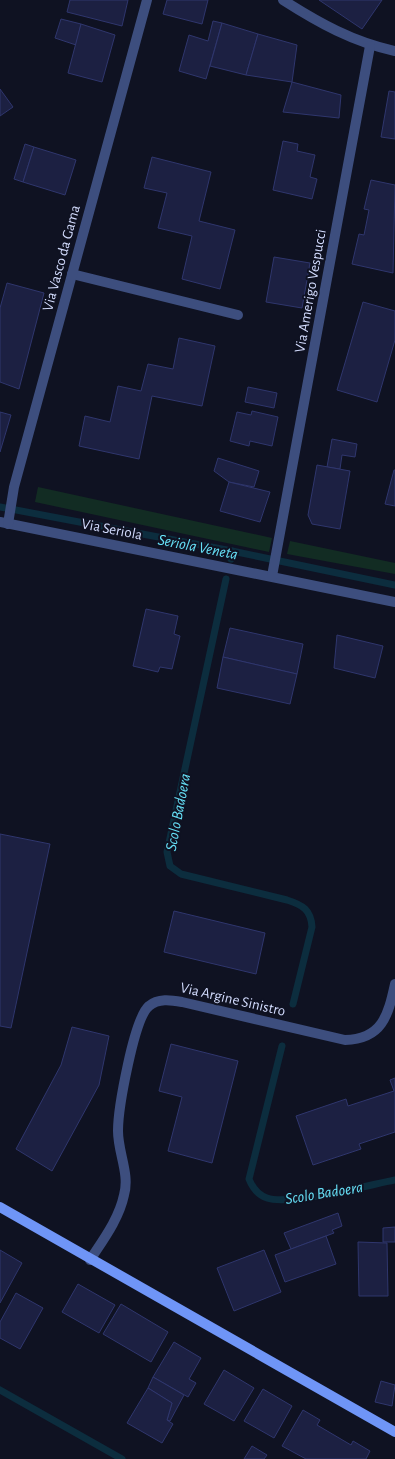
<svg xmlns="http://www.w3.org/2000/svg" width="395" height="1459" viewBox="0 0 395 1459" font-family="'Alegreya Sans',sans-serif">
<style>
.green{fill:#122c23}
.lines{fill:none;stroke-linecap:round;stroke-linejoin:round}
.stream{stroke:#0c2d3e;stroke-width:7}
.building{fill:#1c2042;stroke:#2f366d}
.street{stroke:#3d4e7e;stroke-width:10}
.secondary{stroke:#6f95f7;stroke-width:10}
.labels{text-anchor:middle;stroke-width:4;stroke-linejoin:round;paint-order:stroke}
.street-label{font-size:15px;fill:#d2dbfd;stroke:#0f1222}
.water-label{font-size:16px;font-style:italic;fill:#66e0f7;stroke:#0f1222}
</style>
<rect width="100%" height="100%" fill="#0f1222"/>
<g class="green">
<polygon points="38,487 272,538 269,552 35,502"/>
<polygon points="290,541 395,563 395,574 287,554"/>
</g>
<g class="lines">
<g class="stream">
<polyline points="0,507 232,551 395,585"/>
<polyline points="231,559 232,551"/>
<path d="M 226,579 L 167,852 L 170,866 L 181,874 L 287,900 C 303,905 311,910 312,927 L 293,1004"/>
<path d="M 282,1046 L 249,1179 C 253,1189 258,1195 267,1198 C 289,1206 369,1185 395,1180"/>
<polyline points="0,1390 122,1459"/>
</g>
</g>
<g class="building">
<polygon points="70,0 128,0 122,26 67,12"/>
<polygon points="167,0 208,0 202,24 163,14"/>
<polygon points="319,0 382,0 362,29"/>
<polygon points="61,19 81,24 76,45 55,38"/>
<polygon points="213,21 222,23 206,79 179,71 189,35 208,41"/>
<polygon points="222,23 258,34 246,75 210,66"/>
<polygon points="81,24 115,35 102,82 68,73"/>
<polygon points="258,34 297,45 292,82 246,75"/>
<polygon points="292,82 341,95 339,118 283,112"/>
<polygon points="0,89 13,107 0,116"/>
<polygon points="389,91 395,92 395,139 381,137"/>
<polygon points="283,141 298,144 297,151 315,155 310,177 317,179 312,199 273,190"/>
<polygon points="25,144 34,147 23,182 14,179"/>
<polygon points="34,147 76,160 65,195 23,182"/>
<polygon points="152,157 211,172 199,221 235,230 220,289 182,279 192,236 158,228 167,193 144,188"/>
<polygon points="371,180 395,185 393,273 352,264 359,234 364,235 369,210 364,209"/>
<polygon points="274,257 310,263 302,308 266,302"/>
<polygon points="7,283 44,293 19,389 0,382 0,308"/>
<polygon points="363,302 395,311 395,340 377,402 337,390"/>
<polygon points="179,338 215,346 202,406 152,396 139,459 79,446 85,416 110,422 118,386 141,391 148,364 173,369"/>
<polygon points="248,387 277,393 274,408 245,402"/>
<polygon points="252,411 278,417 272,446 250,441 249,446 230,441 237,412 251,415"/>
<polygon points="0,412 11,415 0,452"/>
<polygon points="332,439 357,444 355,457 342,455 340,469 327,467"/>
<polygon points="218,458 259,471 254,487 229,482 214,471"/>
<polygon points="317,465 350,471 340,529 312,524 308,515"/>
<polygon points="394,470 395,470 395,506 385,504"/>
<polygon points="229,482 270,492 260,522 220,511"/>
<polygon points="146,609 178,616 174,634 180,636 172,669 160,667 158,672 133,666"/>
<polygon points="230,628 303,644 297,674 223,657"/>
<polygon points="337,635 383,646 375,678 334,668"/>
<polygon points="223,657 297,674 290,704 217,688"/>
<polygon points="0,834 50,844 11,1028 0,1026"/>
<polygon points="174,911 265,933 256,974 164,952"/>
<polygon points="72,1027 109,1036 99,1085 52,1171 16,1149 61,1065"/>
<polygon points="171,1044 238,1061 212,1163 168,1151 182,1097 159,1091"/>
<polygon points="395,1078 395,1132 359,1144 361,1149 313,1165 296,1116 346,1099 348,1106 394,1091 390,1080"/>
<polygon points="338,1213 342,1226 332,1230 334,1233 291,1249 284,1233"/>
<polygon points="395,1227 395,1242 383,1242 383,1228"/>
<polygon points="326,1236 336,1264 285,1282 275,1255"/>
<polygon points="358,1242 387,1243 388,1296 359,1296"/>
<polygon points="0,1250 22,1263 0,1303"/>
<polygon points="264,1250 281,1292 234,1311 217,1268"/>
<polygon points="78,1284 115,1305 99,1333 62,1312"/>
<polygon points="16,1293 43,1308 20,1349 0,1338 0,1322"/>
<polygon points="121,1304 168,1332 151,1362 103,1334"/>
<polygon points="174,1342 201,1358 189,1379 196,1383 188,1397 153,1377"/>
<polygon points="224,1370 254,1388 234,1421 204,1404"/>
<polygon points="153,1377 184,1395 170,1421 167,1420 172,1403 148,1388"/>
<polygon points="381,1381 395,1385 392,1406 375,1402"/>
<polygon points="148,1388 172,1403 167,1420 173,1424 162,1443 127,1423"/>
<polygon points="263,1389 292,1406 274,1438 244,1421"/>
<polygon points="303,1410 320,1420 317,1425 351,1445 353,1441 370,1451 366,1459 306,1459 282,1446"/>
<polygon points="252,1446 267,1455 264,1459 244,1459"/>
</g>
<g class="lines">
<g class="street">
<path d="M 283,0 C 319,23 353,42 395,51"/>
<polyline points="72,274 238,315"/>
<polyline points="0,522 395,602"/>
<polyline points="8,524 14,487 147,0"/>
<polyline points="272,576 370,46"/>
<path d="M 90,1260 C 103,1240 119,1219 124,1195 C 130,1174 118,1153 118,1131 C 118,1109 134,1018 149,1006 C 158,998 171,1000 182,1002 L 345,1040 C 382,1039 388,1016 395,984"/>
</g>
<polyline class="secondary" points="0,1207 395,1432"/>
</g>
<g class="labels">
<g class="street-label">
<text transform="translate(61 258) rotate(-75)" y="5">Via Vasco da Gama</text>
<text transform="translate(310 291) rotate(-80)" y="5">Via Amerigo Vespucci</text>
<text transform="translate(112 529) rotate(11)" y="5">Via Seriola</text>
<text transform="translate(233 999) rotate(13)" y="5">Via Argine Sinistro</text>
</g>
<g class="water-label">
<text transform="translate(198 546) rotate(11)" y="6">Seriola Veneta</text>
<text transform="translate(177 812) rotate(-79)" y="6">Scolo Badoera</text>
<text transform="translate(324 1192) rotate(-9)" y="6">Scolo Badoera</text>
</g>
</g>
</svg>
